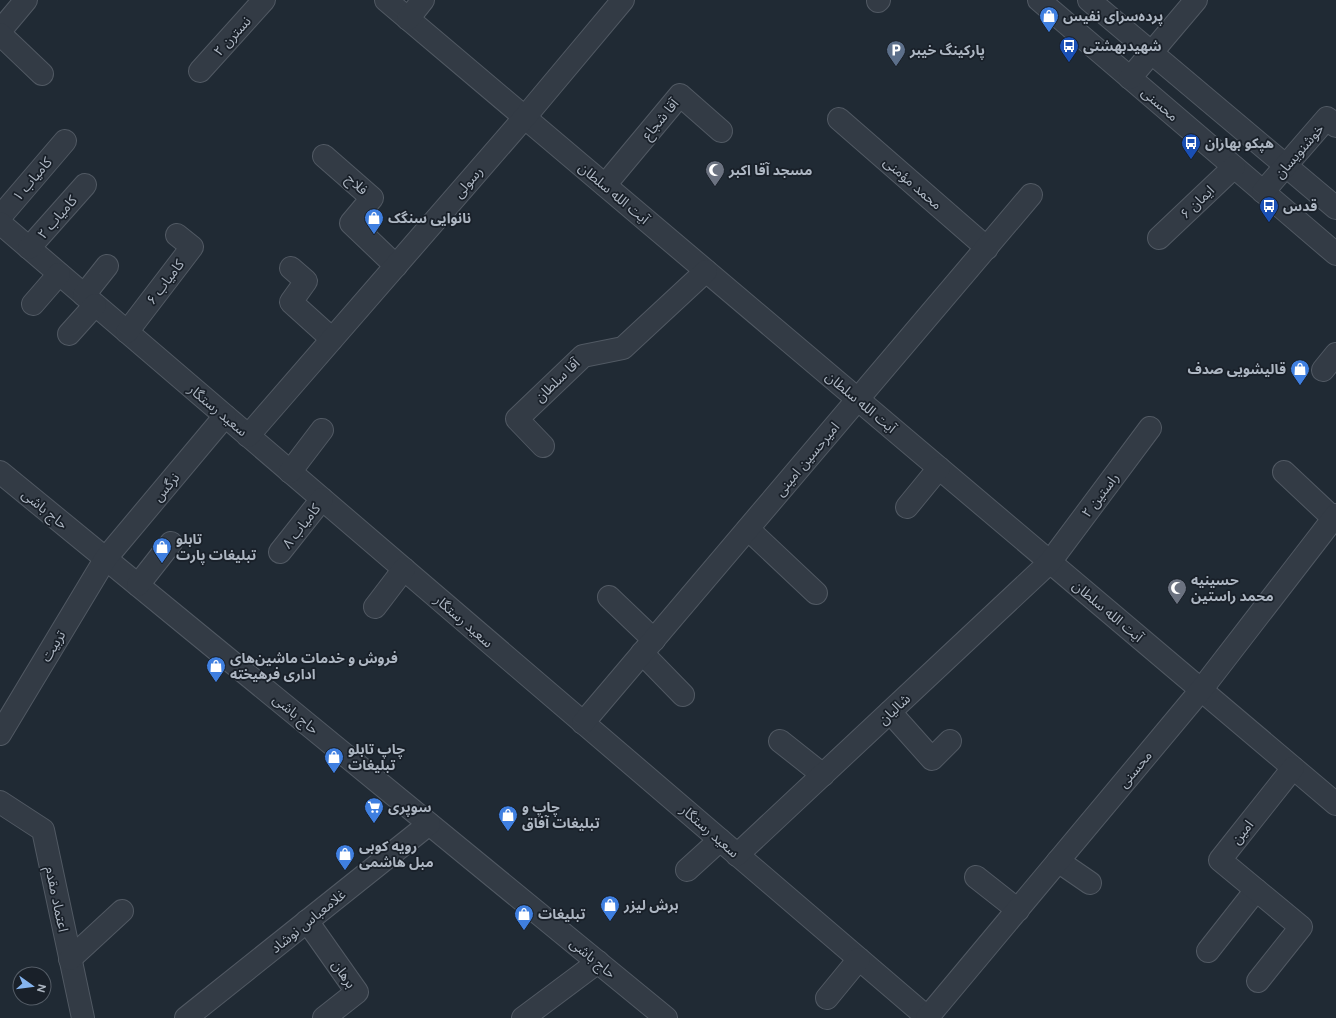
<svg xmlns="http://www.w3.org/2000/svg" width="1336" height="1018" viewBox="0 0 1336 1018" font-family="'DM Sans','Noto Sans Arabic',sans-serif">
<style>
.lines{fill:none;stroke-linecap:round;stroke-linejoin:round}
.minor-casing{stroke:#515963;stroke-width:24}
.minor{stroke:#333b45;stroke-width:22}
.labels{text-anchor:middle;stroke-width:3.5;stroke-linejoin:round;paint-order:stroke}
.poi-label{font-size:14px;font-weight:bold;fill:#adb6c2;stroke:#192029;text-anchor:start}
.street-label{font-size:14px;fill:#adb6c2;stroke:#192029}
</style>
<rect width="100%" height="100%" fill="#202a34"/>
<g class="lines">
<defs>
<g id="minor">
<polyline points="386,0 1336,804"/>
<polyline points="1039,0 1336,254"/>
<polyline points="1089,0 1336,208"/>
<polyline points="878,1 879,0"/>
<polyline points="408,19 423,0"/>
<polyline points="0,31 26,0"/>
<polyline points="0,34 42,74"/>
<polyline points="200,71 264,0"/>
<polyline points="1130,78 1196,0"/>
<polyline points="839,119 987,248"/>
<polyline points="324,156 372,198 351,223 396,266"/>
<polyline points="605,185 680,95 721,131"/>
<polyline points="1263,192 1327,118 1336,126"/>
<polyline points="0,217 65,141"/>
<polyline points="0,223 928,1018"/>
<polyline points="1159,238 1234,167"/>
<polyline points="29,248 85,185"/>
<polyline points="291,268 306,281 291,302 332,339"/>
<polyline points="84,295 107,266"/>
<polyline points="33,304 59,274"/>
<polyline points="127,332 192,247 177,235"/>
<polyline points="69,334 95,305"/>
<polyline points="1323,370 1336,354"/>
<polyline points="248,436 525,117 623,0"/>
<polyline points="543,446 517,419 583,356 623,348 706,271"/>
<polyline points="0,472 666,1018"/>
<polyline points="290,472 322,430"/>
<polyline points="1284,472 1333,518"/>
<polyline points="907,507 939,468"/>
<polyline points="748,529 816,593"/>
<polyline points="280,552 322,499"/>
<polyline points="138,585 171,543"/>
<polyline points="609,597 654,640"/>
<polyline points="375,607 404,569"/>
<polyline points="642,653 683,695"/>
<polyline points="890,712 932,759 950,741"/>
<polyline points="583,723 1031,195"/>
<polyline points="0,734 106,558 225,416"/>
<polyline points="780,741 823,775"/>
<polyline points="0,802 43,830 83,1018"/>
<polyline points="737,855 1050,562 1150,428"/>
<polyline points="1058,861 1090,883"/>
<polyline points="687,870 720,840"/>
<polyline points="976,877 1018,910"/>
<polyline points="307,921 357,992 324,1018"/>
<polyline points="1208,951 1256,890"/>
<polyline points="70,959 122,911"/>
<polyline points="1258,981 1301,927 1220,860 1293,768"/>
<polyline points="827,998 859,959"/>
<polyline points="186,1018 429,824"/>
<polyline points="523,1018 598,962"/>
<polyline points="927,1018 1201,690 1336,515"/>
</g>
</defs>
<use href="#minor" class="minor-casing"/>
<use href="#minor" class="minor"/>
</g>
<defs>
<symbol id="shop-pin" viewBox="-11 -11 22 30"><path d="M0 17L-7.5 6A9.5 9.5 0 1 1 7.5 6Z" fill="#3f7fe0" stroke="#192029"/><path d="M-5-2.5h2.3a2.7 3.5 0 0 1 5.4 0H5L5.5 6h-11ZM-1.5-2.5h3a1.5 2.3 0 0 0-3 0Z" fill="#fff"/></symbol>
<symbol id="bus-pin" viewBox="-11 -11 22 30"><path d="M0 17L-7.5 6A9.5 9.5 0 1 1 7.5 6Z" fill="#1a4fb4" stroke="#192029"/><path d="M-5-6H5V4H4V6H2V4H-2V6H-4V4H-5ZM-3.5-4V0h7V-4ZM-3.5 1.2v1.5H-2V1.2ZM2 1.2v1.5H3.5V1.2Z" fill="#fff"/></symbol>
<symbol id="parking-pin" viewBox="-11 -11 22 30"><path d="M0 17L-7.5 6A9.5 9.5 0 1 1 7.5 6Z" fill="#5c6f8a" stroke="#192029"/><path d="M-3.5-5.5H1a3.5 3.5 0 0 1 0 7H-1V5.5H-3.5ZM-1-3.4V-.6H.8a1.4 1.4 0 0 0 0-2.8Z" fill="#fff"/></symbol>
<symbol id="mosque-pin" viewBox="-11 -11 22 30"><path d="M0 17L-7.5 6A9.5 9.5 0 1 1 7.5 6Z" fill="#6b7280" stroke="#192029"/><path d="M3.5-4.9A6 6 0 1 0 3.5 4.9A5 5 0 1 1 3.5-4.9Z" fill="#fff"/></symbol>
<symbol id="supermarket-pin" viewBox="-11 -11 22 30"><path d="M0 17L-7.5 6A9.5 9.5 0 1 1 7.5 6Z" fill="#3f7fe0" stroke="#192029"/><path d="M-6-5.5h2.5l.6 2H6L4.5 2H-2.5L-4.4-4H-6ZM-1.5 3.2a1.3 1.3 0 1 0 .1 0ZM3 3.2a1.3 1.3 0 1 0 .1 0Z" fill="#fff"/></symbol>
</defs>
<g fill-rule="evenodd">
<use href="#shop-pin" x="1038" y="5" width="22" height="30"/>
<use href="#bus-pin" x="1058" y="35" width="22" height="30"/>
<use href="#parking-pin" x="885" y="39" width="22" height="30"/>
<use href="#bus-pin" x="1180" y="132" width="22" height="30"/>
<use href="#mosque-pin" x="704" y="159" width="22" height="30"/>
<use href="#bus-pin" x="1258" y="195" width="22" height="30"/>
<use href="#shop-pin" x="363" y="207" width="22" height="30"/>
<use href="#shop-pin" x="1289" y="358" width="22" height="30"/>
<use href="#shop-pin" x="151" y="536" width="22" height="30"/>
<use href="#mosque-pin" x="1166" y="577" width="22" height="30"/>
<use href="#shop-pin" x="205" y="655" width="22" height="30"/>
<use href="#shop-pin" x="323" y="746" width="22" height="30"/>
<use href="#supermarket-pin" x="363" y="796" width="22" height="30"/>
<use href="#shop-pin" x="497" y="804" width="22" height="30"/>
<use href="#shop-pin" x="334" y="843" width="22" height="30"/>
<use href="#shop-pin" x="599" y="894" width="22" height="30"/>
<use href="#shop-pin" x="513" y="903" width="22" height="30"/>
</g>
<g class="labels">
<g class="poi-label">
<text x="1063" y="21">پرده‌سرای نفیس</text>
<text x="1083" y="51">شهیدبهشتی</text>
<text x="910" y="55">پارکینگ خیبر</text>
<text x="1205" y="148">هپکو بهاران</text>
<text x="729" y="175">مسجد آقا اکبر</text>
<text x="1283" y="211">قدس</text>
<text x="388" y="223">نانوایی سنگک</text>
<text x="1286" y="374" text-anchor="end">قالیشویی صدف</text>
<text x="176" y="544">تابلو<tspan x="176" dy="16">تبلیغات پارت</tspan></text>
<text x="1191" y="585">حسینیه<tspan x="1191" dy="16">محمد راستین</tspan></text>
<text x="230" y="663">فروش و خدمات ماشین‌های<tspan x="230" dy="16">اداری فرهیخته</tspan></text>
<text x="348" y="754">چاپ تابلو<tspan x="348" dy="16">تبلیغات</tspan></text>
<text x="388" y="812">سوپری</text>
<text x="522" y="812">چاپ و<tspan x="522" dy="16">تبلیغات آفاق</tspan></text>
<text x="359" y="851">رویه کوبی<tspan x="359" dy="16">مبل هاشمی</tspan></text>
<text x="624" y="910">برش لیزر</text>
<text x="538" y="919">تبلیغات</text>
</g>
<g class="street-label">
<text transform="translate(232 36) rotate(-48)" y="5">نسترن ۲</text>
<text transform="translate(1160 104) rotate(41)" y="5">محسنی</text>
<text transform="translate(660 119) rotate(-50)" y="5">آقا شجاع</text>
<text transform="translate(1299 151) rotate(-49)" y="5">خوشنویسان</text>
<text transform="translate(32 179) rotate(-50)" y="5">کامیاب ۱</text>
<text transform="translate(468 182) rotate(-49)" y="5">رسولی</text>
<text transform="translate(913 183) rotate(41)" y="5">محمد مؤمنی</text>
<text transform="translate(357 184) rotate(42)" y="5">فلاح</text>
<text transform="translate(614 193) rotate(40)" y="5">آیت الله سلطان</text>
<text transform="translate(1197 202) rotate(-44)" y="5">ایمان ۶</text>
<text transform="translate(57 217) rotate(-49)" y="5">کامیاب ۲</text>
<text transform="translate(165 282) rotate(-53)" y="5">کامیاب ۶</text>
<text transform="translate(557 380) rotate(-44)" y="5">آقا سلطان</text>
<text transform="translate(861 402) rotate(40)" y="5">آیت الله سلطان</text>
<text transform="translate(218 410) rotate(40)" y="5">سعید رستگار</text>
<text transform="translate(807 459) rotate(-50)" y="5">امیرحسین امینی</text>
<text transform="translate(166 487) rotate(-50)" y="5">نرگس</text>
<text transform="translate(1100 495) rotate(-53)" y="5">راستین ۲</text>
<text transform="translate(45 509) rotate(39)" y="5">حاج باشی</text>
<text transform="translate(301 526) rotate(-52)" y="5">کامیاب ۸</text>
<text transform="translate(1108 611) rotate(40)" y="5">آیت الله سلطان</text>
<text transform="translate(464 621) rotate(41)" y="5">سعید رستگار</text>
<text transform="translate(53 646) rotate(-59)" y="5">تربیت</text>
<text transform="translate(894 709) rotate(-43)" y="5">شالیان</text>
<text transform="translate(296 714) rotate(39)" y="5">حاج باشی</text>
<text transform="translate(1135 769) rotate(-50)" y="5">محسنی</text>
<text transform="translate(710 831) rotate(41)" y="5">سعید رستگار</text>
<text transform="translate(1242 832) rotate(-52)" y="5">امین</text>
<text transform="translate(57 899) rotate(78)" y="5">اعتماد مقدم</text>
<text transform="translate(308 921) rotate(-39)" y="5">غلامعباس نوشاد</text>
<text transform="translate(593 958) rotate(39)" y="5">حاج باشی</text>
<text transform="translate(344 974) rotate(55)" y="5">برهان</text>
</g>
</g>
<g transform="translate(32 986) rotate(104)"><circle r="19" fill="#192029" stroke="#545c66"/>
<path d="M0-3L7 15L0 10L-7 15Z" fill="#85b4ef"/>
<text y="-6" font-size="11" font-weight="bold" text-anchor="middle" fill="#adb6c2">N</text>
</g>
</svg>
